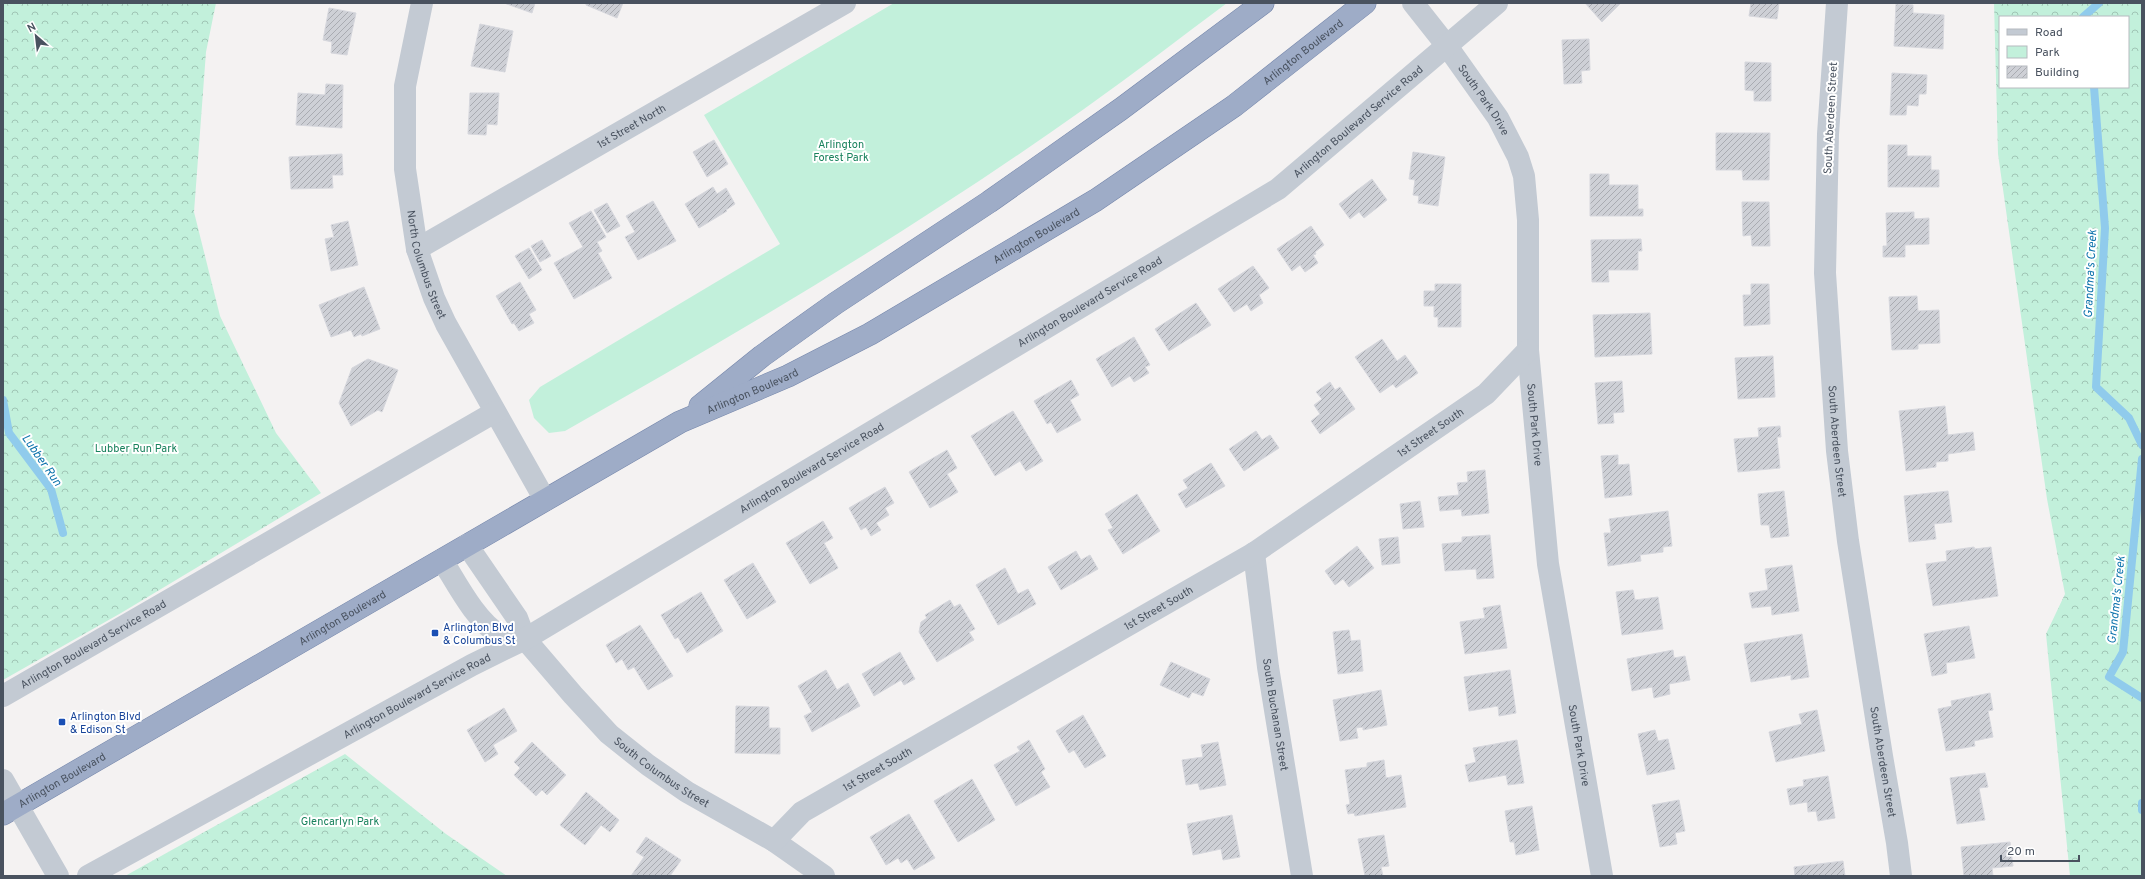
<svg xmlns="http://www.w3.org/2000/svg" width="2145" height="879" viewBox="0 0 2145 879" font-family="Overpass,sans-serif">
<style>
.green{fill:#c2f0db}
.forest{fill:url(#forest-crowns);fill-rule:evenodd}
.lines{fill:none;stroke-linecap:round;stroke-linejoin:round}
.stream{stroke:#90cbec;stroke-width:8}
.building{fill:url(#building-hatch);stroke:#d6d7dd}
.trunk-casing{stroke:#7687ab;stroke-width:23}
.minor{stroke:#c3cad3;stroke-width:22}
.trunk{stroke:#9eacc7;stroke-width:22}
.transit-dot{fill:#1a4fb4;stroke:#fff;stroke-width:1.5}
.labels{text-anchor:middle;stroke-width:4;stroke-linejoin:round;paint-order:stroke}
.street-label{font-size:11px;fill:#49525f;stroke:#fff}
.park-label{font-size:11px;fill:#19825d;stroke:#fff}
.transit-label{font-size:11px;fill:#164399;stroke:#fff;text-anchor:start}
.water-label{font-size:12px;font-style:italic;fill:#0e74ad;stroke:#fff}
</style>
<defs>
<pattern id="forest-crowns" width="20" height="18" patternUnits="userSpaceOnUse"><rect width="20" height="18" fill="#c2f0db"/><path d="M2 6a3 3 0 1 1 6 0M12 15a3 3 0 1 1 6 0" fill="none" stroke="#a0c5b5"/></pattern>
<pattern id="building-hatch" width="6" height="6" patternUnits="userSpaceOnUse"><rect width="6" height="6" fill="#ced0d6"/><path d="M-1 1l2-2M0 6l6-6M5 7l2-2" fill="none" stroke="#a9abb1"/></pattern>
</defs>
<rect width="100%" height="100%" fill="#f4f2f2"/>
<path class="green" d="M 894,3 L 1227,3 C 1180,38 1132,75 1084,109 C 918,227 742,331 565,431 L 549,433 L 534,418 L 529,400 L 540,387 L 780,244 L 704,115 Z"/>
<g class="forest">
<polygon points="3,3 216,3 206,52 194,212 220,316 276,433 321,493 121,613 3,680"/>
<path d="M 1994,3 L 2142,3 L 2142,876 L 2070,876 L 2046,634 L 2065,594 L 2047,499 L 1998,154 ZM 2000,17 L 2128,17 L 2128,87 L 2000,87 Z"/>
<polygon points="345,754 446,834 507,876 125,876"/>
</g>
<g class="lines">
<g class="stream">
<polyline points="2083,17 2099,3"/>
<polyline points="2094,87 2105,228 2096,387 2129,418 2142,445"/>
<polyline points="3,400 9,433 51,489 63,533"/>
<polyline points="2142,459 2123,652 2109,677 2142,698"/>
<polyline points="2142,803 2142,810"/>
</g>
</g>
<g class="building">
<polygon points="504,3 535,3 532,13"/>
<polygon points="586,3 623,3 617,18 586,5"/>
<polygon points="1585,3 1621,3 1602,22"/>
<polygon points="1751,3 1779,3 1777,19 1749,16"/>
<polygon points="1896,4 1913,5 1913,13 1944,15 1943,49 1894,46"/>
<polygon points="329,8 356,13 347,55 331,53 332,42 323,40"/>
<polygon points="480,24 513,31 505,72 471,66"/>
<polygon points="1589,39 1590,70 1581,71 1582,83 1564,84 1562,40"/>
<polygon points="1745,62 1771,63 1771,101 1754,101 1754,91 1745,90"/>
<polygon points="1892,73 1927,75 1926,94 1919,94 1918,106 1907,105 1906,115 1890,115"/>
<polygon points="326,84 343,85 342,128 296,125 298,93 325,95"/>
<polygon points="470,93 499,93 497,125 487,124 486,135 468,134"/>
<polygon points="1716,133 1770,133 1769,180 1743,180 1742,170 1716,170"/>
<polygon points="714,140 728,164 707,177 693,152"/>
<polygon points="1888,145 1907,145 1907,156 1931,156 1931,170 1939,170 1939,187 1888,187"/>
<polygon points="1413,152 1445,157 1438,206 1418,203 1419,196 1413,195 1415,180 1409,179"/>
<polygon points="342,154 343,175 332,175 333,188 291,189 289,157"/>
<polygon points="1590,174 1609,174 1609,185 1638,185 1638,209 1643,209 1643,216 1590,216"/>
<polygon points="1372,179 1387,200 1364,218 1359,212 1350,219 1339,204"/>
<polygon points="713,187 717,194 726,188 735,204 726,210 727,211 699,228 685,204"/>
<polygon points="653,201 676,241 638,260 625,237 635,232 626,216"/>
<polygon points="1742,202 1769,202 1770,246 1752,246 1751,235 1743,236"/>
<polygon points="607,203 620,226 607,233 594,210"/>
<polygon points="591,211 606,237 597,242 602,251 598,253 612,278 574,299 554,263 583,247 569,223"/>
<polygon points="1914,212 1914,219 1929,218 1929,244 1905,245 1905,257 1883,257 1883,246 1887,246 1886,213"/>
<polygon points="348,221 358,265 331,271 325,239 334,237 331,225"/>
<polygon points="1311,226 1324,245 1315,252 1316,254 1313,255 1318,263 1305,272 1300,265 1292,271 1277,249"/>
<polygon points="1641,239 1642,251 1638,251 1638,270 1608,270 1609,282 1592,282 1591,240"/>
<polygon points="542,240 551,256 540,262 531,246"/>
<polygon points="529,248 542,270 529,279 515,256"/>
<polygon points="1253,266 1269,288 1259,295 1263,303 1251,311 1247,304 1234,312 1218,289"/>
<polygon points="520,282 536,310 529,314 534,323 519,331 514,323 512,324 496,296"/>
<polygon points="1435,284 1461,284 1461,327 1438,327 1438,317 1434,317 1434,306 1424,306 1424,291 1435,291"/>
<polygon points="1751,284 1769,284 1770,324 1744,326 1743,295 1751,295"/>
<polygon points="364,287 380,329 362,336 361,334 354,337 351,330 331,337 319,305"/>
<polygon points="1917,296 1918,311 1939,310 1940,343 1918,344 1918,349 1892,350 1889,297"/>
<polygon points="1196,303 1211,325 1169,351 1155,329"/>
<polygon points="1650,313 1652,354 1595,357 1593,315"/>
<polygon points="1134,337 1150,365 1145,367 1149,373 1134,382 1130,376 1112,387 1096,359"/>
<polygon points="1382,339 1397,361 1405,355 1418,373 1396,388 1393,384 1380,393 1355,357"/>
<polygon points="1773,356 1775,397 1738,399 1735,358"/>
<polygon points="368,359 398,370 382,412 378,410 351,426 339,403 352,368"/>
<polygon points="1071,380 1079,395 1070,400 1081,420 1057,433 1051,422 1047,424 1034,401"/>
<polygon points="1622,381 1624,412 1613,413 1614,423 1598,424 1595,383"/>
<polygon points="1330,382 1335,390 1340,387 1355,409 1320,434 1311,421 1320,414 1314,405 1322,399 1316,392"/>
<polygon points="1945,406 1948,435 1973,432 1975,450 1948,454 1948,461 1936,462 1936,467 1906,471 1899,411"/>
<polygon points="1013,411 1043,461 1026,471 1020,461 995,476 971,436"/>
<polygon points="1780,426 1781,437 1777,437 1780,468 1738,472 1734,439 1759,437 1758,428"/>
<polygon points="1256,431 1262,440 1270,435 1279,448 1244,471 1229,449"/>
<polygon points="947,450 957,468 947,474 958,492 930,508 909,472"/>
<polygon points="1618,455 1618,465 1629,464 1632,495 1605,498 1601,456"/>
<polygon points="1211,463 1225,486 1186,508 1178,494 1188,488 1183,480"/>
<polygon points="1485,470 1489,513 1462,516 1461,509 1440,511 1438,497 1459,495 1457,483 1468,482 1467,472"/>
<polygon points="885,487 894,503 885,508 889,515 876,523 881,530 871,536 866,527 861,530 849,508"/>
<polygon points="1784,491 1789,536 1771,538 1769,525 1761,525 1758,494"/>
<polygon points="1948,491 1952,522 1934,524 1936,539 1909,542 1904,496"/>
<polygon points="1137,494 1160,531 1123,554 1108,530 1113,528 1105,514"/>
<polygon points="1420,501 1424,527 1403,529 1400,504"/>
<polygon points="1668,511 1672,546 1663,547 1663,552 1640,555 1641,561 1608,566 1604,533 1611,533 1609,519"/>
<polygon points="823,521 833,538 824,543 838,568 810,584 786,543"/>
<polygon points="1490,535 1494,578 1477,579 1476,569 1445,571 1442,544 1462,542 1462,537"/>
<polygon points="1398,537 1400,563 1382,565 1379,539"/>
<polygon points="1357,546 1374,568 1349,587 1343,579 1335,585 1325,571"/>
<polygon points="1974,547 1975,549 1991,547 1998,596 1933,606 1926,564 1947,561 1946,551"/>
<polygon points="1076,551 1081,560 1090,555 1098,569 1061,590 1048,567"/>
<polygon points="753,563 776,602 747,619 724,580"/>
<polygon points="1792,565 1799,611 1772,615 1771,606 1752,608 1749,593 1768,590 1765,569"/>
<polygon points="1005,568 1018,594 1028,589 1036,604 998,625 976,585"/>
<polygon points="1633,590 1635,600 1658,597 1663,629 1622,635 1616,592"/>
<polygon points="701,592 723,631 687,653 678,637 675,639 661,615"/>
<polygon points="950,600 954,607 960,604 975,629 969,632 974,640 937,662 919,632 921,622 927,618 925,615"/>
<polygon points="1500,605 1507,648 1465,654 1460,622 1485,618 1483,608"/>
<polygon points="640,625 673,676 648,690 634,667 628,670 622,659 616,663 606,645"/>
<polygon points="1969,626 1975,658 1946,663 1947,673 1932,676 1924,634"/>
<polygon points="1349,630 1351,641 1360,640 1363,671 1338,674 1333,632"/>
<polygon points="1802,634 1809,677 1791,680 1791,675 1751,682 1744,644"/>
<polygon points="1673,650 1674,658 1685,656 1690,680 1669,684 1670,694 1654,698 1652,687 1632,691 1627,659"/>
<polygon points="900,652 915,679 904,685 901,680 874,696 862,674"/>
<polygon points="1171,662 1210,679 1203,696 1192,692 1189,698 1160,685"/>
<polygon points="826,670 837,690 848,683 860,706 812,732 804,716 812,712 798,686"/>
<polygon points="1510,670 1516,713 1499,716 1498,706 1469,711 1464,677"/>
<polygon points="1381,690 1387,725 1363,730 1363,727 1356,728 1358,738 1340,741 1333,700"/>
<polygon points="1990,693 1993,710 1988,711 1993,737 1974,741 1975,746 1946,751 1938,709 1952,706 1951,701"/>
<polygon points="736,706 769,707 769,728 780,728 780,754 735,753"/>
<polygon points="504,708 517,731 493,745 498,754 485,762 467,730"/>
<polygon points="1817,710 1825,751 1776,762 1769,732 1802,724 1799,714"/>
<polygon points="1083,715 1106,756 1085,768 1074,750 1069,753 1056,731"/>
<polygon points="1655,730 1658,741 1668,739 1675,769 1647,775 1638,734"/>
<polygon points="1029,740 1045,769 1041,772 1050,787 1016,806 994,765 1020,751 1017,747"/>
<polygon points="1517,740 1524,783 1508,785 1506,775 1469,782 1465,765 1476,762 1473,748"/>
<polygon points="532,742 566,775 547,795 542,790 536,796 514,775 520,768 514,762"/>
<polygon points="1218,742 1226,785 1200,790 1198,783 1186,785 1182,760 1203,757 1201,745"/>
<polygon points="1384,760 1386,778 1401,775 1406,807 1355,816 1354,813 1348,814 1346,805 1350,804 1345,770 1367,767 1367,763"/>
<polygon points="1985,773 1988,787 1979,788 1985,820 1957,824 1950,778"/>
<polygon points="1828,776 1835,818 1818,821 1816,811 1808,812 1807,802 1790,805 1787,789 1804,786 1803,780"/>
<polygon points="972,779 995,820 958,842 934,801"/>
<polygon points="586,792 619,820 610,832 601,825 585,845 560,825"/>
<polygon points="1679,800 1685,831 1675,833 1677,844 1660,847 1652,805"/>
<polygon points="1532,806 1539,850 1516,855 1514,842 1510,842 1505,811"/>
<polygon points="909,814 935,858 914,870 907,859 901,863 898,858 886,865 870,837"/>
<polygon points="1232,815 1240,857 1223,860 1221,849 1193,855 1187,824"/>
<polygon points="1384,835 1389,866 1381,867 1383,876 1365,876 1358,839"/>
<polygon points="646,837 681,860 670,876 631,876 644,857 636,852"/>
<polygon points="2010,842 2013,866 1992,868 1993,876 1964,876 1961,847"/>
<polygon points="1843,861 1845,876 1795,876 1794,867"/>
</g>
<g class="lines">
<defs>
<g id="trunk">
<polyline points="700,406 762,356 836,303 989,202 1121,109 1263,3"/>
<path id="s10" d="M 3,814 L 680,422 L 788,376 L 870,334 L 1096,200 L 1234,106 L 1365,3"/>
</g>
</defs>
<use href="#trunk" class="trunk-casing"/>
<g class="minor">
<path id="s1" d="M 422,3 L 405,86 L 405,169 L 417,249 L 434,298 L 446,324 L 545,500"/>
<path id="s2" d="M 1413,3 L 1447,46 L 1498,118 L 1518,157 L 1524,176 L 1528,220 L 1528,350 L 1548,564 L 1602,876"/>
<path id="s3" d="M 1837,3 L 1828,134 L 1825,273 L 1837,451 L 1848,541 L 1882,756 L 1897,843 L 1901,876"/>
<path id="s4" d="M 417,249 L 845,3"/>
<path id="s5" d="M 467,545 L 517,618 L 525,639 L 573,695 L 609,734 L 648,765 L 687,792 L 774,841 L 824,876"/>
<path id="s6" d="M 1254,553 L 1268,667 L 1302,876"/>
<path d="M 442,560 C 456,582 476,622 500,635 C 507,638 517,638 525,639"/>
<path id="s7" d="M 3,696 L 495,412"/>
<polyline points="3,780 58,876"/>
<path id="s8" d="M 774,841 L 802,812 L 1254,553 L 1486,394 L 1528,350"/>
<path id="s9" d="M 88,876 L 472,665 L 525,639 L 1278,189 L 1497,3"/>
</g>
<use href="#trunk" class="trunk"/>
</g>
<g class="transit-dot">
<rect x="431" y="629" width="8" height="8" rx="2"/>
<rect x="58" y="718" width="8" height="8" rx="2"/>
</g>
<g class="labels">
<g class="street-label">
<text dy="4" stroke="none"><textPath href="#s10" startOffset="1509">Arlington Boulevard</textPath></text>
<text dy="4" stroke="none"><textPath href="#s2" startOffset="120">South Park Drive</textPath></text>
<text transform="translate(1830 118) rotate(-87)" y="4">South Aberdeen Street</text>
<text dy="4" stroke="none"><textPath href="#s9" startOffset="1479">Arlington Boulevard Service Road</textPath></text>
<text dy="4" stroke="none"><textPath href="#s4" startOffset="247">1st Street North</textPath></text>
<text dy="4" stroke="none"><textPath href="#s10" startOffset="1185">Arlington Boulevard</textPath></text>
<text dy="4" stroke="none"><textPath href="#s1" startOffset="266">North Columbus Street</textPath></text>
<text dy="4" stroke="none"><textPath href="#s9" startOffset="1155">Arlington Boulevard Service Road</textPath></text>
<text dy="4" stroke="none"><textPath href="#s10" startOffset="861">Arlington Boulevard</textPath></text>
<text dy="4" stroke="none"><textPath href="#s2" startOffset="456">South Park Drive</textPath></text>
<text dy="4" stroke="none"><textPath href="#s8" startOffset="775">1st Street South</textPath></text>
<text dy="4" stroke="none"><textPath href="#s3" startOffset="439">South Aberdeen Street</textPath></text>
<text dy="4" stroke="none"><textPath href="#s9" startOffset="831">Arlington Boulevard Service Road</textPath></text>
<text dy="4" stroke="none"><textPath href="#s8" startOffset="451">1st Street South</textPath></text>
<text dy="4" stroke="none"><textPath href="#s10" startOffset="392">Arlington Boulevard</textPath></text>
<text dy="4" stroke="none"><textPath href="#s7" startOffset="104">Arlington Boulevard Service Road</textPath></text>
<text dy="4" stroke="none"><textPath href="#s9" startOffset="375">Arlington Boulevard Service Road</textPath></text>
<text dy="4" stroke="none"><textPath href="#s6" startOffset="163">South Buchanan Street</textPath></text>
<text dy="4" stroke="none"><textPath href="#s2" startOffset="780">South Park Drive</textPath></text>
<text dy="4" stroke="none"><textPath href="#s3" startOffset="763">South Aberdeen Street</textPath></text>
<text dy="4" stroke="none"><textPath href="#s8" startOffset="127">1st Street South</textPath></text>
<text dy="4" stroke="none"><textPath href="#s5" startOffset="303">South Columbus Street</textPath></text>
<text dy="4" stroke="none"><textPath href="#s10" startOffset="68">Arlington Boulevard</textPath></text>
</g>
<g class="park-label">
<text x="841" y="148">Arlington<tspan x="841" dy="13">Forest Park</tspan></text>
<text x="136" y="452">Lubber Run Park</text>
<text x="340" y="825">Glencarlyn Park</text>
</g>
<g class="transit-label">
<text x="443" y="631">Arlington Blvd<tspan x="443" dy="13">&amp; Columbus St</tspan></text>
<text x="70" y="720">Arlington Blvd<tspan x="70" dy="13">&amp; Edison St</tspan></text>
</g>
<g class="water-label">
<text transform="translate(2090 274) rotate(-87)" y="4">Grandma's Creek</text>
<text transform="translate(42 460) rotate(55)" y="4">Lubber Run</text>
<text transform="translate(2116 600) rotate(-84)" y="4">Grandma's Creek</text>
</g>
</g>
<rect width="2145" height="879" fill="none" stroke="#49525f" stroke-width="8"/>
<rect x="1999" y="16" width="130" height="72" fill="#ffffff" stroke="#b6babf"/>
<rect x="2007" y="29" width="20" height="6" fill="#c3cad3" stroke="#b6babf"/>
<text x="2035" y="36" font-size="12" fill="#49525f">Road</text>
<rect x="2007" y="46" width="20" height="12" fill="#c2f0db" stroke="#b6babf"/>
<text x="2035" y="56" font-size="12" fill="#49525f">Park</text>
<rect x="2007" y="66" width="20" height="12" fill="url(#building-hatch)" stroke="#b6babf"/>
<text x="2035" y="76" font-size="12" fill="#49525f">Building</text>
<g transform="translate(36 36) rotate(332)" stroke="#ffffff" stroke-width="3" paint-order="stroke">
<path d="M0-3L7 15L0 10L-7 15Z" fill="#49525f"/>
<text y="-6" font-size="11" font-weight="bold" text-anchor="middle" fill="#49525f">N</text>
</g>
<path d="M2001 855v6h78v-6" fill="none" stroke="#49525f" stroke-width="2"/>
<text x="2007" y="855" font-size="12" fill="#49525f" stroke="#ffffff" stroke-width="3" paint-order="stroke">20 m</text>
</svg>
